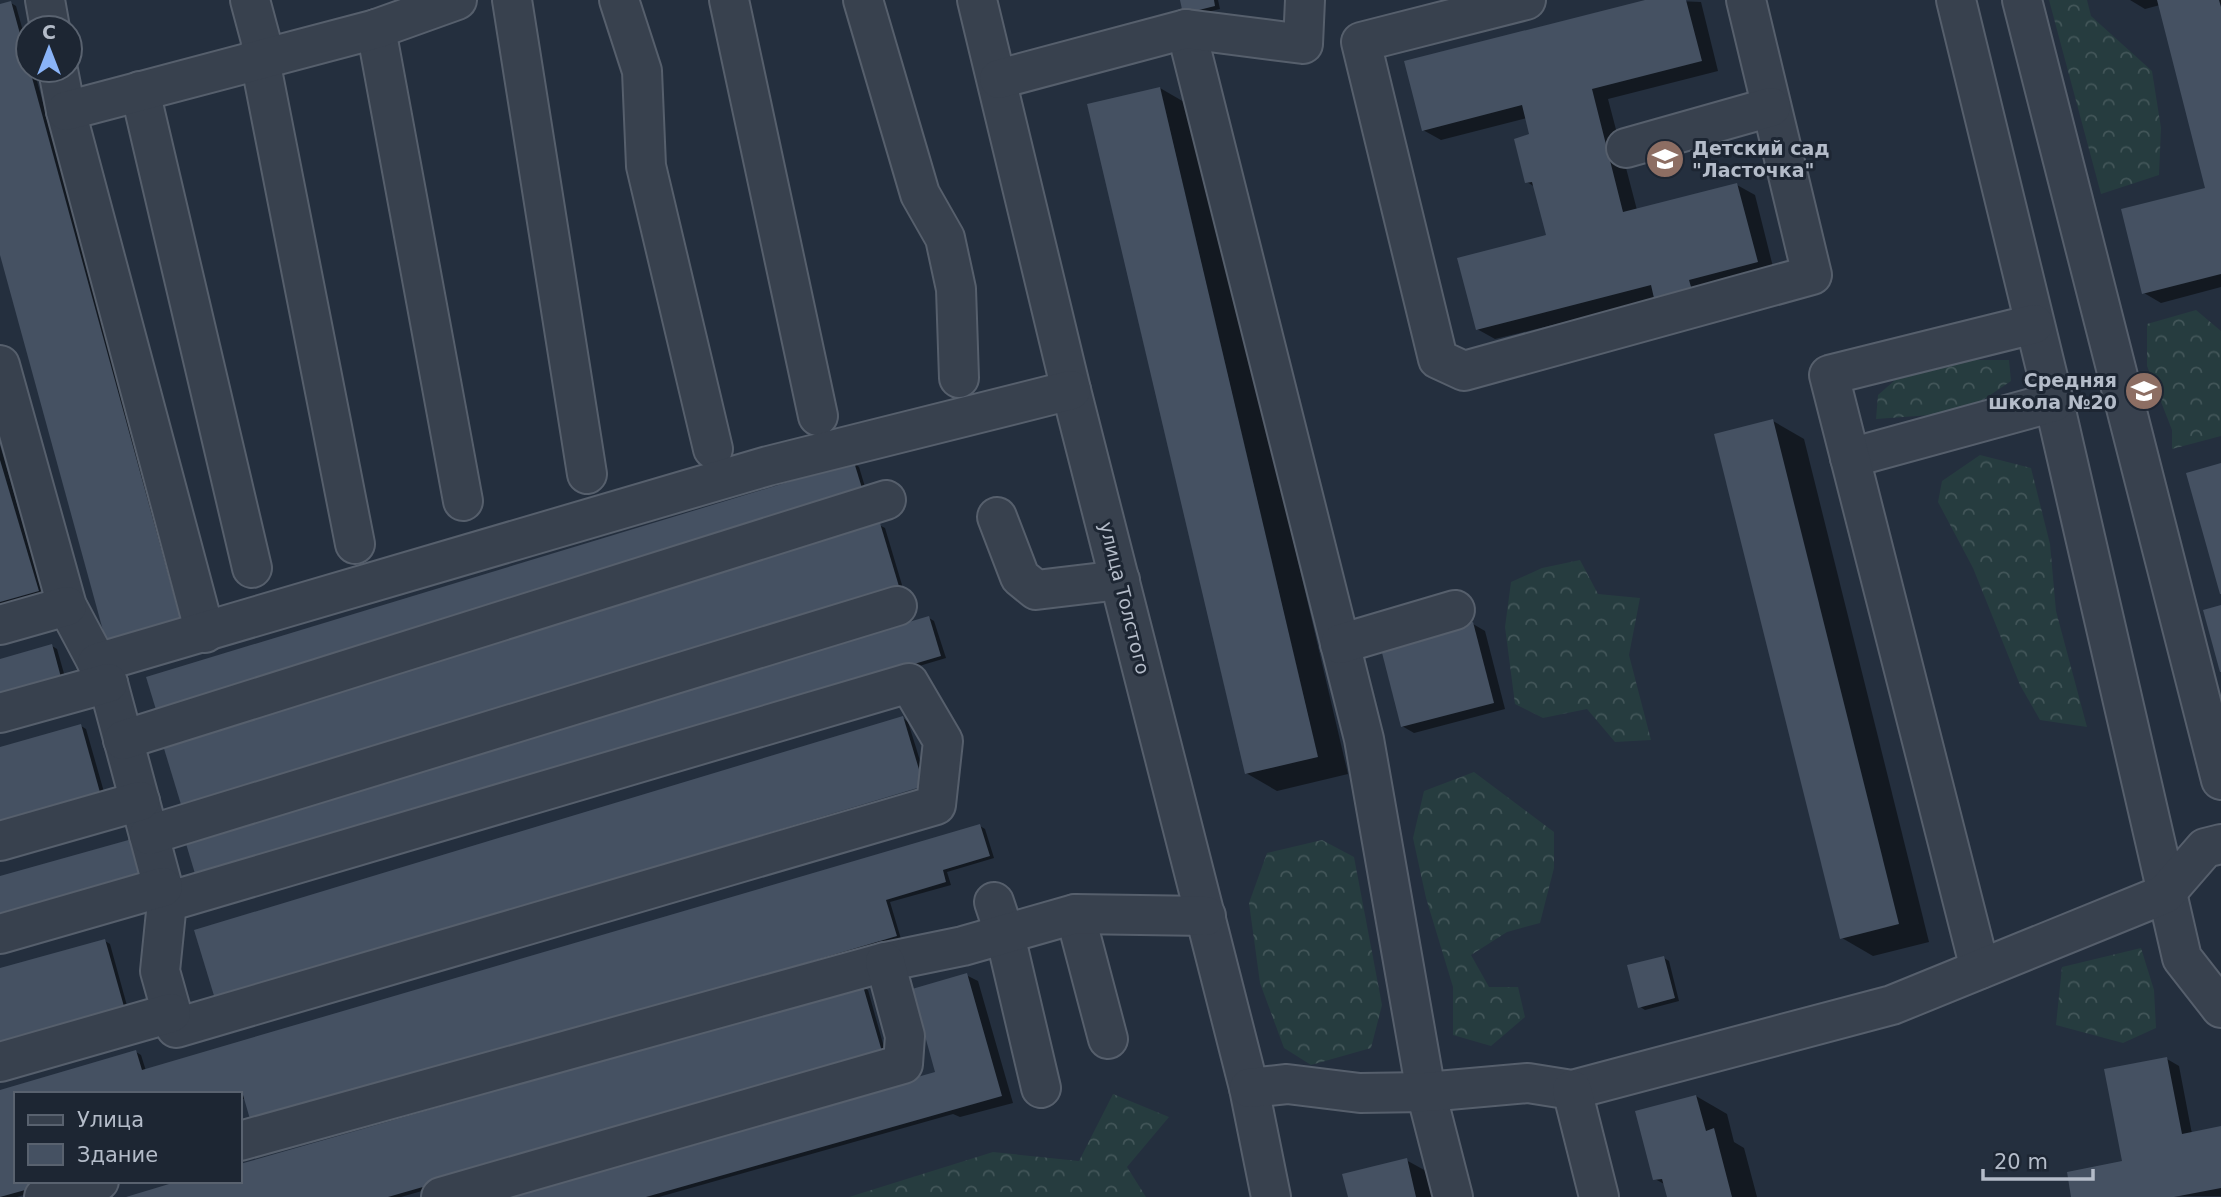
<svg xmlns="http://www.w3.org/2000/svg" width="2221" height="1197" viewBox="0 0 2221 1197" font-family="'DejaVu Sans',sans-serif">
<style>
.forest{fill:url(#forest-crowns)}
.shadow{fill:#0007}
.building{fill:#455162}
.lines{fill:none;stroke-linecap:round;stroke-linejoin:round}
.minor-casing{stroke:#565f6c;stroke-width:42}
.minor{stroke:#38414e;stroke-width:38}
.labels{text-anchor:middle;stroke-width:6;stroke-linejoin:round;paint-order:stroke}
.poi-label{font-size:19px;font-weight:bold;fill:#b4bcc9;stroke:#1d2633;text-anchor:start}
.street-label{font-size:19px;fill:#b4bcc9;stroke:#1d2633}
</style>
<defs>
<pattern id="forest-crowns" width="20" height="18" patternUnits="userSpaceOnUse" patternTransform="scale(1.75)"><rect width="20" height="18" fill="#263c3f"/><path d="M2 6a3 3 0 1 1 6 0M12 15a3 3 0 1 1 6 0" fill="none" stroke="#435659"/></pattern>
</defs>
<rect width="100%" height="100%" fill="#242f3e"/>
<g class="forest">
<polygon points="2049,0 2087,0 2091,16 2152,71 2161,128 2159,175 2101,194"/>
<polygon points="2196,310 2221,331 2221,436 2172,449 2172,430 2147,366 2147,324"/>
<polygon points="1951,360 2009,360 2011,381 1974,406 1931,415 1876,419 1878,395 1903,373"/>
<polygon points="1980,455 2031,468 2050,544 2056,611 2087,727 2040,720 2020,685 1973,568 1938,502 1942,481"/>
<polygon points="1580,560 1598,594 1640,598 1629,655 1651,740 1615,742 1587,709 1543,718 1515,704 1505,627 1511,582 1542,568"/>
<polygon points="1474,772 1554,832 1554,868 1540,923 1507,932 1471,955 1489,987 1518,987 1525,1017 1491,1046 1453,1035 1453,987 1426,898 1413,838 1424,791"/>
<polygon points="1322,840 1354,857 1382,1005 1371,1048 1311,1065 1284,1048 1260,983 1249,903 1267,853"/>
<polygon points="2141,948 2154,990 2156,1028 2123,1043 2056,1025 2062,967"/>
<polygon points="1113,1094 1169,1117 1127,1167 1146,1197 849,1197 993,1152 1079,1161"/>
</g>
<g class="shadow">
<polygon points="1182,0 1218,0 1220,9 1190,16"/>
<polygon points="1652,0 1701,2 1718,71 1608,99 1637,210 1737,185 1755,195 1774,271 1495,339 1477,329 1548,236 1535,187 1527,182 1531,136 1527,118 1441,140 1423,130"/>
<polygon points="2130,0 2221,0 2221,287 2161,303 2144,293 2207,189 2160,5 2145,9"/>
<polygon points="11,3 16,6 28,49 28,70 34,70 187,627 114,647 0,248 0,6"/>
<polygon points="1160,88 1191,106 1348,774 1277,791 1246,773"/>
<polygon points="1773,421 1804,439 1929,942 1873,956 1842,938"/>
<polygon points="0,445 43,594 0,606"/>
<polygon points="854,463 859,467 869,500 164,715"/>
<polygon points="879,525 885,528 905,595 190,813"/>
<polygon points="929,618 934,621 946,658 203,879"/>
<polygon points="1473,624 1485,631 1505,709 1414,733 1402,726"/>
<polygon points="52,646 57,649 67,684 0,661"/>
<polygon points="903,718 908,722 927,783 218,996"/>
<polygon points="81,726 86,729 106,799 0,749"/>
<polygon points="928,786 929,788 219,999"/>
<polygon points="980,826 985,829 994,858 947,872 951,885 890,902 901,939 259,1128 246,1098 240,1100 240,1094 16,1094 16,1181 70,1181 17,1197 0,1197 0,1092 136,1052 141,1055 146,1071"/>
<polygon points="105,941 110,944 129,1013 0,970"/>
<polygon points="1664,958 1669,961 1679,1001 1645,1010 1639,1006"/>
<polygon points="966,975 978,981 1013,1103 960,1117 953,1114 659,1197 500,1197 938,1073"/>
<polygon points="862,987 868,990 887,1058 401,1197 130,1197 240,1181 240,1166"/>
<polygon points="2167,1059 2179,1066 2192,1134 2221,1128 2221,1196 2073,1197 2124,1163"/>
<polygon points="1696,1096 1727,1114 1734,1142 1744,1148 1757,1197 1669,1197 1666,1185 1655,1179"/>
<polygon points="1406,1160 1437,1177 1442,1197 1350,1197"/>
</g>
<g class="building">
<polygon points="1180,0 1214,0 1215,6 1183,14"/>
<polygon points="1645,0 1686,0 1702,61 1592,89 1623,212 1737,183 1758,262 1689,280 1694,297 1656,307 1651,285 1476,330 1457,258 1546,235 1532,182 1525,183 1514,139 1529,134 1522,105 1422,131 1404,61"/>
<polygon points="2157,0 2219,0 2221,7 2221,274 2142,294 2121,209 2205,188"/>
<polygon points="11,1 182,625 107,645 0,255 0,4"/>
<polygon points="1160,87 1318,757 1245,774 1087,104"/>
<polygon points="1773,419 1899,924 1840,939 1714,434"/>
<polygon points="0,460 39,591 0,602"/>
<polygon points="854,462 865,498 157,713 146,677"/>
<polygon points="2221,463 2221,594 2220,594 2186,473"/>
<polygon points="880,523 901,593 183,811 162,742"/>
<polygon points="2221,605 2221,672 2220,672 2203,610"/>
<polygon points="929,616 941,656 196,877 184,837"/>
<polygon points="1473,622 1494,703 1401,727 1380,645"/>
<polygon points="52,644 62,681 0,698 0,659"/>
<polygon points="903,716 924,786 215,999 194,930"/>
<polygon points="81,724 101,796 0,824 0,747"/>
<polygon points="980,824 990,856 943,870 946,882 886,900 897,936 252,1126 243,1095 240,1094 16,1094 16,1181 54,1182 0,1197 0,1090 136,1050 142,1070"/>
<polygon points="132,839 143,878 0,917 0,876"/>
<polygon points="105,939 125,1010 0,1045 0,968"/>
<polygon points="1664,956 1675,998 1638,1008 1627,965"/>
<polygon points="967,973 1002,1096 646,1197 497,1197 935,1072 912,989"/>
<polygon points="863,986 883,1055 388,1197 126,1197 179,1181 240,1181 240,1164"/>
<polygon points="2167,1057 2182,1134 2221,1126 2221,1188 2174,1197 2071,1197 2067,1172 2122,1161 2104,1069"/>
<polygon points="1696,1095 1706,1131 1714,1128 1732,1197 1667,1197 1662,1179 1653,1180 1635,1111"/>
<polygon points="1407,1158 1416,1197 1348,1197 1342,1174"/>
</g>
<g class="lines">
<defs>
<g id="minor">
<polyline points="45,0 50,28"/>
<polyline points="250,0 261,41 260,60 355,544"/>
<polyline points="512,0 587,474"/>
<polyline points="619,0 642,71 646,166 713,449"/>
<polyline points="729,0 818,416"/>
<polyline points="863,0 920,194 945,238 956,289 959,378"/>
<polyline points="977,0 1071,390 1249,1088 1271,1197"/>
<polyline points="1526,0 1361,42 1438,359 1464,371 1812,275 1746,0"/>
<polyline points="1956,0 2054,402 2182,958 2221,1008"/>
<polyline points="2022,0 2221,780"/>
<polyline points="376,29 463,501"/>
<polyline points="1186,29 1364,739 1426,1092 1453,1197"/>
<polyline points="58,70 66,111 205,633"/>
<polyline points="999,79 1186,29 1303,44 1305,0"/>
<polyline points="140,91 252,568"/>
<polyline points="66,111 376,29 457,0"/>
<polyline points="1626,148 1771,107"/>
<polyline points="0,365 67,606 108,683 167,902 160,971 176,1028 936,805 943,741 909,683 167,902"/>
<polyline points="1850,458 2054,402"/>
<polyline points="997,517 1020,577 1036,590 1120,580"/>
<polyline points="0,625 67,606"/>
<polyline points="1340,644 1455,610"/>
<polyline points="97,663 768,466 1071,390"/>
<polyline points="0,713 108,683"/>
<polyline points="123,740 886,500"/>
<polyline points="149,835 897,606"/>
<polyline points="0,841 140,801"/>
<polyline points="994,902 1005,935 1041,1088"/>
<polyline points="1075,914 1108,1039"/>
<polyline points="0,934 163,887"/>
<polyline points="1980,969 1829,375 2034,324"/>
<polyline points="0,1062 171,1013"/>
<polyline points="1249,1088 1287,1084 1360,1093 1426,1092 1528,1083 1572,1090 1892,1005 2165,894 2205,848 2221,844"/>
<polyline points="1572,1090 1599,1197"/>
<polyline points="240,1141 885,962 963,946 1075,914 1206,916"/>
<polyline points="44,1197 99,1181"/>
<polyline points="441,1197 903,1064 905,1036 885,962"/>
</g>
</defs>
<use href="#minor" class="minor-casing"/>
<use href="#minor" class="minor"/>
</g>
<defs>
<symbol id="school-disc" viewBox="-11 -11 22 22"><circle r="9.5" fill="#8d6e63" stroke="#1d2633"/><path d="M0-5L7-2L0 1L-7-2ZM-4 1L0 2.5L4 1V4Q0 6-4 4Z" fill="#fff"/></symbol>
</defs>
<g fill-rule="evenodd">
<use href="#school-disc" x="1643" y="137" width="44" height="44"/>
<use href="#school-disc" x="2122" y="369" width="44" height="44"/>
</g>
<g class="labels">
<g class="poi-label">
<text x="1692" y="155">Детский сад<tspan x="1692" dy="22">"Ласточка"</tspan></text>
<text x="2117" y="387" text-anchor="end">Средняя<tspan x="2117" dy="22">школа №20</tspan></text>
</g>
<g class="street-label">
<text transform="translate(1125 598) rotate(76)" y="7">улица Толстого</text>
</g>
</g>
<rect x="14" y="1092" width="228" height="91" fill="#1d2633" stroke="#59626f" stroke-width="2"/>
<rect x="28" y="1115" width="35" height="10" fill="#38414e" stroke="#59626f" stroke-width="2"/>
<text x="77" y="1127" font-size="21" fill="#b4bcc9">Улица</text>
<rect x="28" y="1144" width="35" height="21" fill="#455162" stroke="#59626f" stroke-width="2"/>
<text x="77" y="1162" font-size="21" fill="#b4bcc9">Здание</text>
<g transform="translate(49 49)"><circle r="33" fill="#1d2633" stroke="#59626f" stroke-width="2"/>
<path d="M0-5L12 26L0 18L-12 26Z" fill="#8ab4f8"/>
<text y="-10" font-size="19" font-weight="bold" text-anchor="middle" fill="#b4bcc9">С</text>
</g>
<path d="M1983 1169v10h110v-10" fill="none" stroke="#b4bcc9" stroke-width="3.5"/>
<text x="1994" y="1169" font-size="21" fill="#b4bcc9" stroke="#1d2633" stroke-width="5" paint-order="stroke">20 m</text>
</svg>
